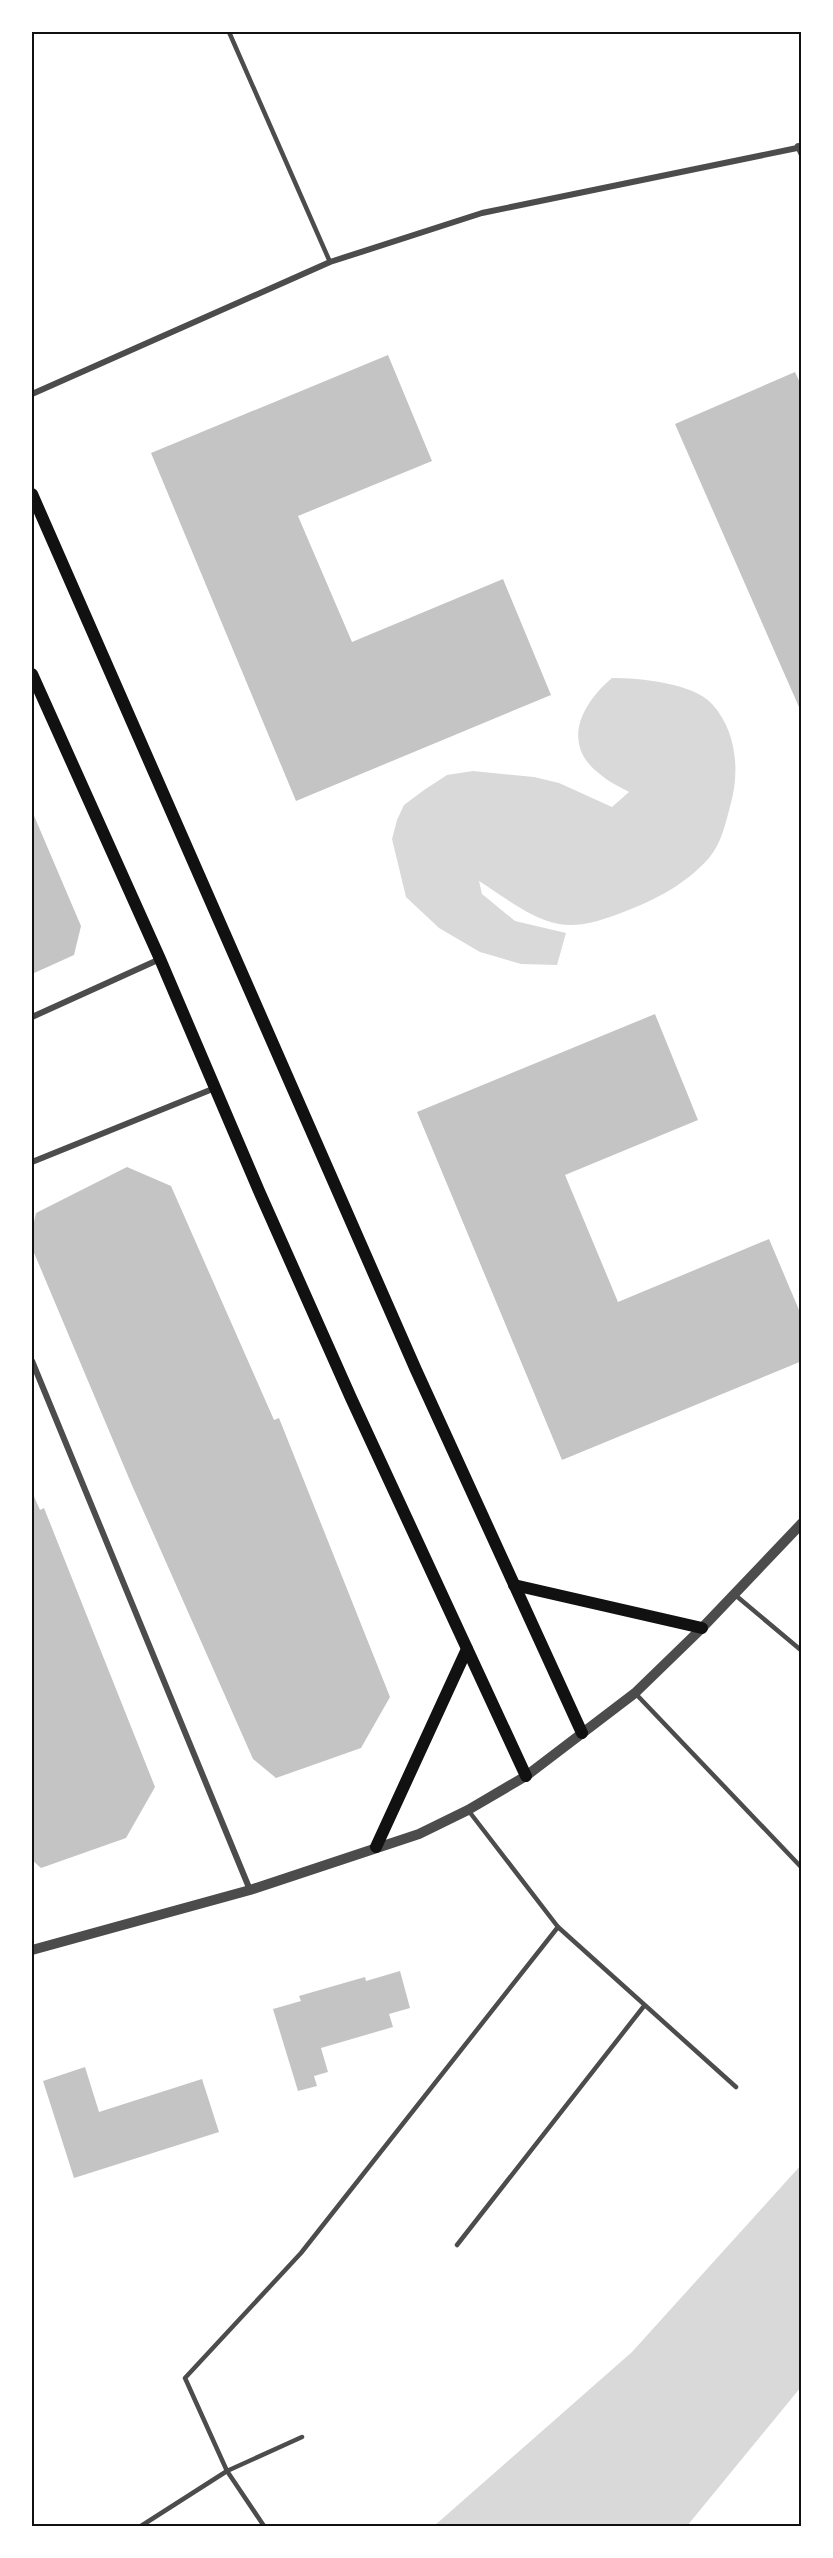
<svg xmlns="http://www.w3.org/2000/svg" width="833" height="2558" viewBox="0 0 833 2558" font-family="Cabin,sans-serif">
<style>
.water{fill:#d9d9d9}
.building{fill:#c4c4c4}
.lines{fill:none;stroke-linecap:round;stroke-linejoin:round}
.service{stroke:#4c4c4c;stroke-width:4.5}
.minor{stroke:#4c4c4c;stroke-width:6}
.tertiary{stroke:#4c4c4c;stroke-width:10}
.secondary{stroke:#111;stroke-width:12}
.neatline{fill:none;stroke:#111;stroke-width:2}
</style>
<rect width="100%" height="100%" fill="#fff"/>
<g class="water">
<path d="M 612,678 C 640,678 693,683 712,704 C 736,730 740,770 731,803 C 726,821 722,843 709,858 C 685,885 655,900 621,913 C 602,920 580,928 559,924 C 531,919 503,896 479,881 L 482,894 L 515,921 L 566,933 L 557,965 L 521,964 L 480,952 L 439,928 L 406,897 L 392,839 L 397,820 L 404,805 L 424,790 L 447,775 L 473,771 L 534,777 L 559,783 L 612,807 L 629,792 C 620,787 609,782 601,775 C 560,745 581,704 612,678 Z"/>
<polygon points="801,2165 801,2387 687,2526 434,2526 632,2352"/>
</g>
<g class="building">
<polygon points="388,355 432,461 298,516 352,642 503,579 551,695 296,801 151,453"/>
<polygon points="795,372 802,387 802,714 675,424"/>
<polygon points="32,811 81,926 74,955 32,974"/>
<polygon points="655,1014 698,1120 565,1175 618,1302 769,1239 802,1317 802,1361 562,1460 417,1112"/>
<polygon points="127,1167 171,1186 274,1420 279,1418 390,1697 361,1748 276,1778 253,1759 131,1483 32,1248 32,1231 36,1213"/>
<polygon points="32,1492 40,1510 44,1508 155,1787 126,1838 41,1868 32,1860"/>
<polygon points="400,1971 410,2008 389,2014 393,2027 321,2048 328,2072 314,2076 317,2086 298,2091 273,2009 301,2001 299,1996 365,1977 366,1981"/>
<polygon points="85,2067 99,2112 202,2079 219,2132 74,2178 43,2081"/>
</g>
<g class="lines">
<g class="service">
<polyline points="229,32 330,262"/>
<polyline points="734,1594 802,1651"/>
<polyline points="635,1693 802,1868"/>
<polyline points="468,1810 558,1927 736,2087"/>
<polyline points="457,2245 644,2006"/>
<polyline points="141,2526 227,2471 185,2378 301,2253 558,1927"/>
<polyline points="264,2526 227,2471 302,2437"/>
</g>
<g class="minor">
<polyline points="798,146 802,155"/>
<polyline points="32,394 330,262 482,213 802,147"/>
<polyline points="32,1017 160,959"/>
<polyline points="32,1162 215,1088"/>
<polyline points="32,1361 250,1890"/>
</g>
<polyline class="tertiary" points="32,1950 250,1890 419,1834 468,1810 526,1776 635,1693 702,1628 802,1523"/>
<g class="secondary">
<polyline points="32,494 416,1370 582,1733"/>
<polyline points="32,674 160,959 259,1191 351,1398 526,1776"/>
<polyline points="514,1585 702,1628"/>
<polyline points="376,1847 467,1649"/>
</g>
</g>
<rect width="833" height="2558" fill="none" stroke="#ffffff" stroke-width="66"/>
<rect x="33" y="33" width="767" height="2492" class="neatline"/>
</svg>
